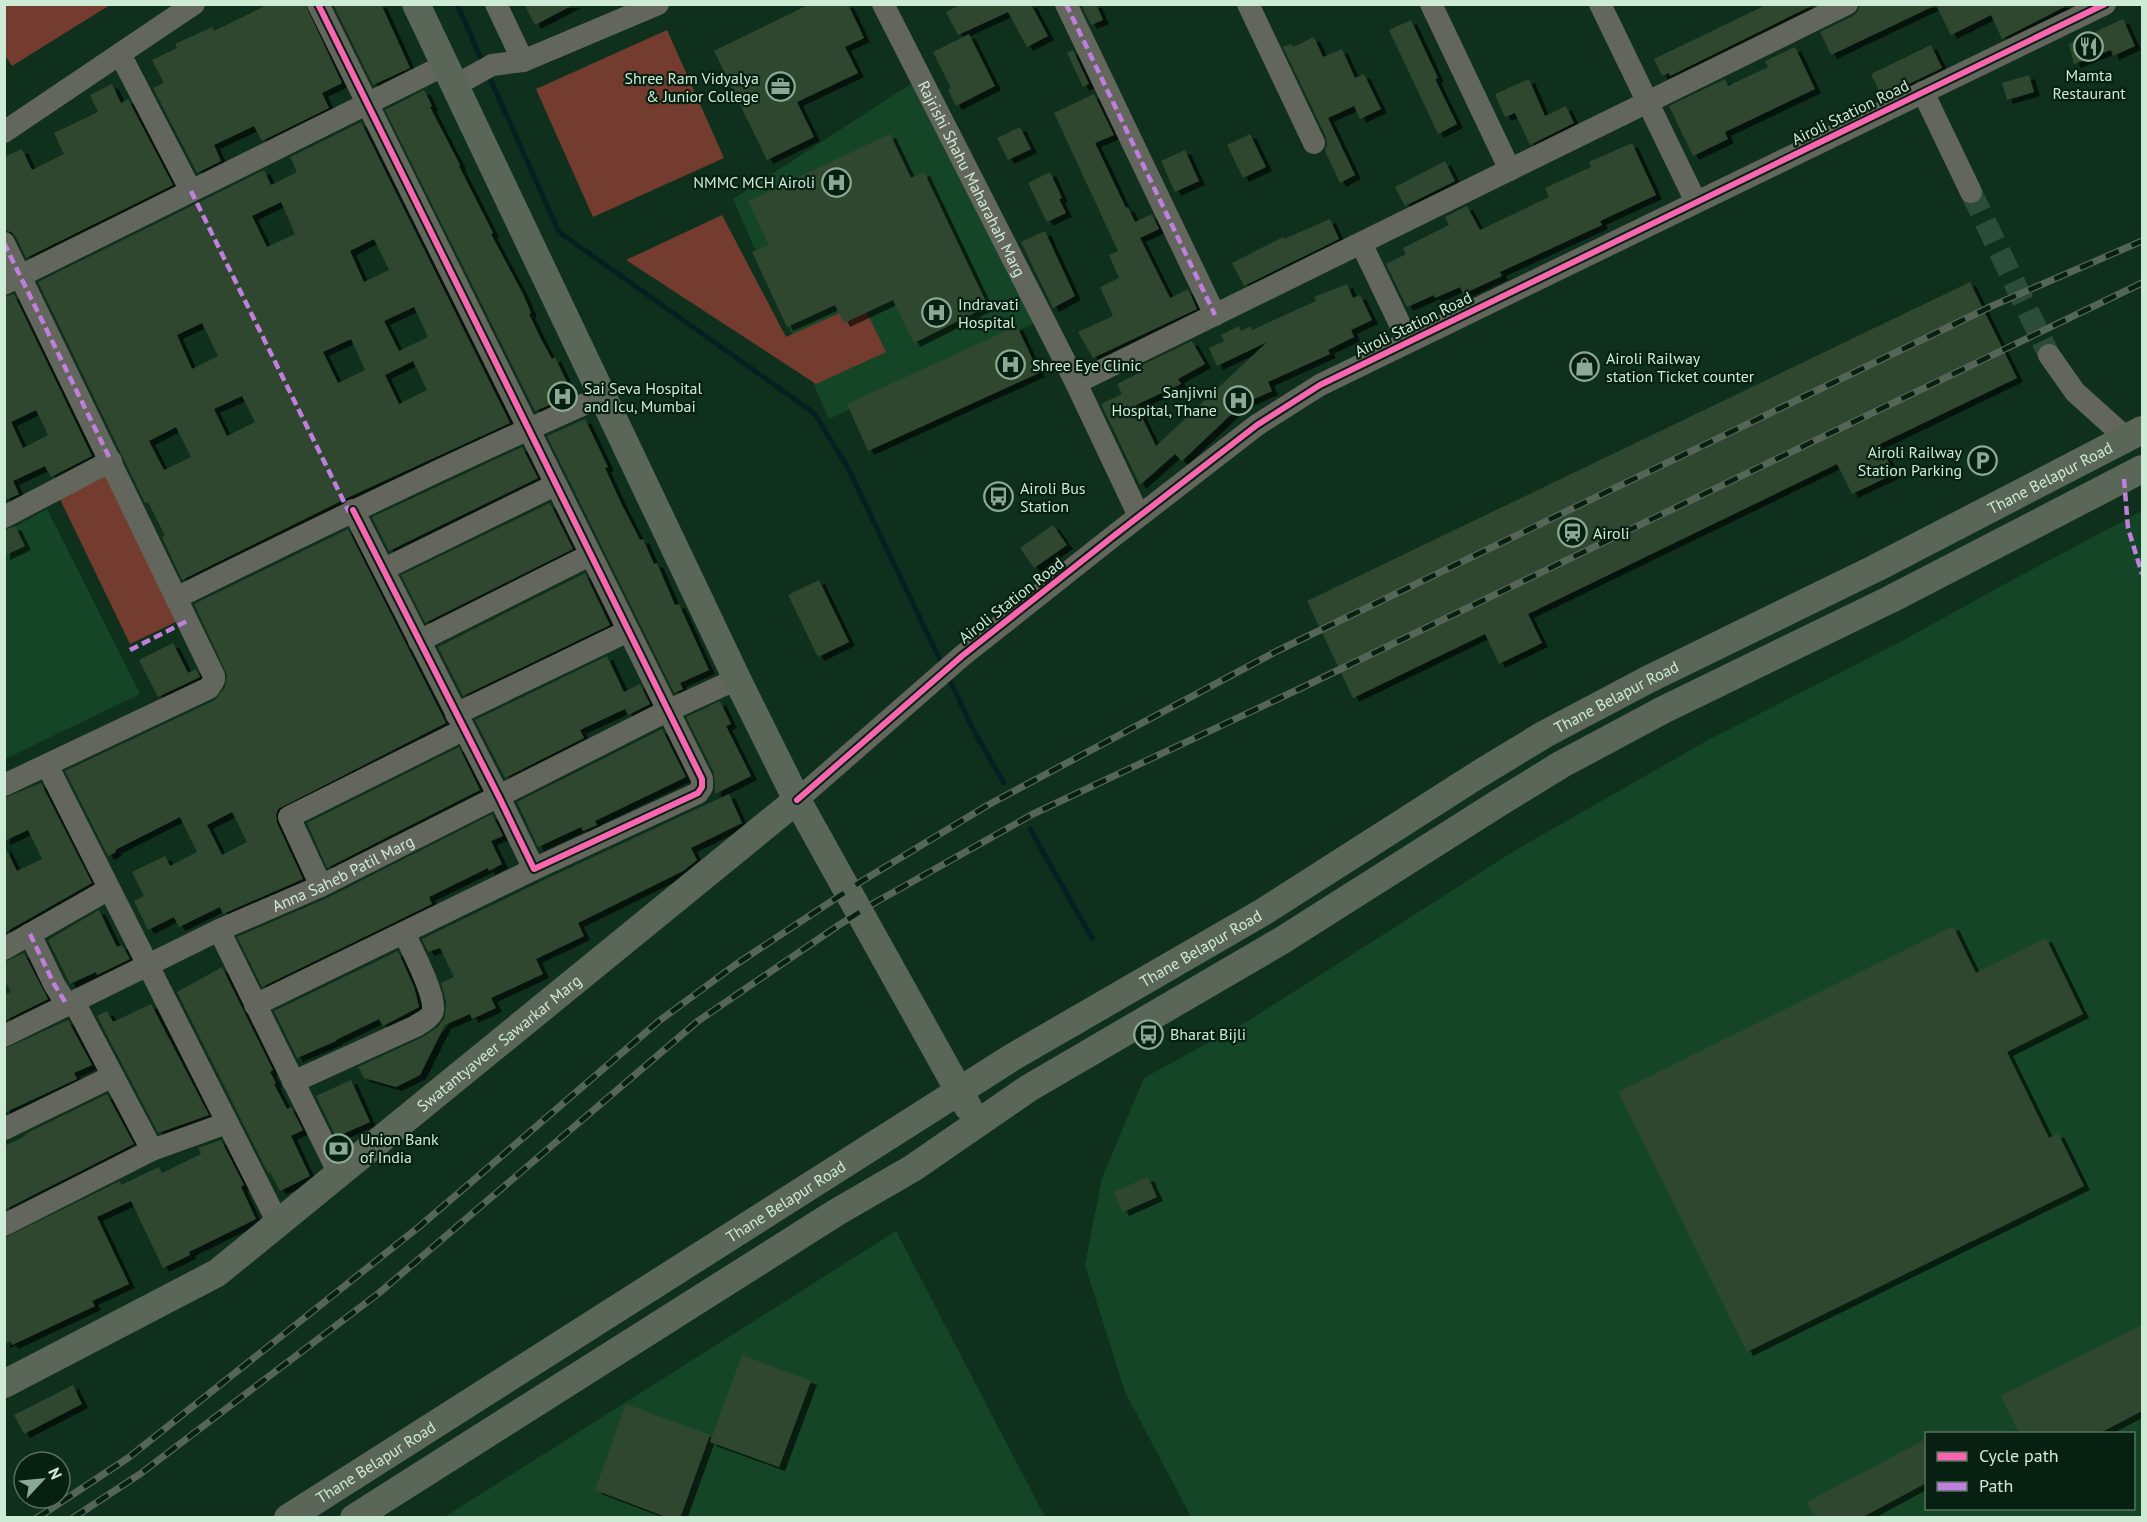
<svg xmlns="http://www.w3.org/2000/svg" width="2147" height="1522" viewBox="0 0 2147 1522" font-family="'PT Sans',sans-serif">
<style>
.built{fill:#154527;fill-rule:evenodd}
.green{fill:#733c2e}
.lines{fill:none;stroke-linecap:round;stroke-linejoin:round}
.stream{stroke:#061f21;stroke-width:5}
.building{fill:#2f472e;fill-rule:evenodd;filter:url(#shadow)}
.minor-tunnel{stroke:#2b4c39;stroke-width:22;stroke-dasharray:22 11;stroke-linecap:butt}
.minor{stroke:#63665c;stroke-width:22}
.major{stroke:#5a6657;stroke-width:28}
.rail-casing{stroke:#556558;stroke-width:7}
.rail{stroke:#082011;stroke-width:4.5;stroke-dasharray:14;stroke-linecap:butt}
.quiet{stroke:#c07fdc;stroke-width:4.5;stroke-dasharray:9 4.5;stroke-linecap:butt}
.cycleway-casing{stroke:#082011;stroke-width:10}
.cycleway{stroke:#f766af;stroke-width:6}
.labels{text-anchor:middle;stroke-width:4.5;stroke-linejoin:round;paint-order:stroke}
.poi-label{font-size:16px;fill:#ceebd5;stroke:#082011;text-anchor:start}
.street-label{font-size:16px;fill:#ceebd5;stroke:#082011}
</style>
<defs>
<filter id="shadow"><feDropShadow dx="6" dy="4" stdDeviation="0" flood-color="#0009"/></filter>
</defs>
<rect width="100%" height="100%" fill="#0e301d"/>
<g class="built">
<polygon points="914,82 1043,319 829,419 733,199"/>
<polygon points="47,509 140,694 5,759 5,532"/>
<path d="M 2142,511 L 2142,1517 L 1191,1517 L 1125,1392 L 1085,1265 L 1102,1178 L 1144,1078 L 1248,1021 L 1514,851 L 1710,739 L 1900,642 L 2005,584 ZM 1926,1434 L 2134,1434 L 2134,1508 L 1926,1508 Z"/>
<polygon points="896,1231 1045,1517 443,1518"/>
</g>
<g class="green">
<polygon points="4,5 5,4 110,5 12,66 5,55"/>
<polygon points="667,30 724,158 593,217 536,89"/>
<polygon points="722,215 786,337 862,303 886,352 816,384 626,260"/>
<polygon points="107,471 180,620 130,644 58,495"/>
</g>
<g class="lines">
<g class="stream">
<polyline points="457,4 483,63"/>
<polyline points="488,74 559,232 814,413 847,466 942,664"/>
<polyline points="947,675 974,731 1004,783"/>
<polyline points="1030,829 1092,938"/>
</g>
</g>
<g class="building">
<polygon points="269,4 305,4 342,83 322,93 329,108 262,141 254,126 214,145 221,161 197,173 153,88 164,83 152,60 177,48 175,44 212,27 214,31"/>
<polygon points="333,4 381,4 410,68 373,85"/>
<polygon points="524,4 575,4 535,25"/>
<polygon points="810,4 848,4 864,38 845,47 858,73 797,102 814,137 767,160 714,51"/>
<polygon points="961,4 1031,4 1048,36 1027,47 1008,12 958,35 946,12"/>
<polygon points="1081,4 1096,4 1103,20 1091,25"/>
<polygon points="1768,4 1815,4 1670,76 1669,73 1662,76 1654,59"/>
<polygon points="1860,4 2070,4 2002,39 1991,15 1951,35 1936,5 1831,55 1820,32 1853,16 1858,11"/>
<polygon points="2123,19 2135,46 2113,56 2111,50 2074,64 2069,44"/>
<polygon points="1411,20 1438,78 1435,79 1457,124 1438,134 1389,30"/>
<polygon points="969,34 995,86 956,106 948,90 951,88 933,52"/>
<polygon points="1314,37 1323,57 1342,49 1355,78 1364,74 1381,109 1360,119 1354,106 1328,118 1355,175 1340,183 1325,151 1327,145 1326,137 1283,47 1291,44 1293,47"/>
<polygon points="1931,45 1942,68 1882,97 1871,74"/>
<polygon points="1795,47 1815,89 1725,132 1728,139 1693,156 1669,106 1725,79 1728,86 1768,67 1765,61"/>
<polygon points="1073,50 1089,84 1083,87 1067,53"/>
<polygon points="2029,75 2034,92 2007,100 2002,83"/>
<polygon points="1529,79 1545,116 1566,106 1574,123 1530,145 1515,113 1505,117 1495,94"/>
<polygon points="112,84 121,103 128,99 173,185 26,258 16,237 11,232 4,230 4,157 22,149 32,170 64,154 54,133 98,112 90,95"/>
<polygon points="424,90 432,106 430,107 460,165 459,166 493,233 491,234 523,294 531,313 529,314 542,341 552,359 555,357 573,395 535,411 385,110"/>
<polygon points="1094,94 1114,135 1095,143 1126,208 1128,207 1135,222 1152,214 1159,229 1140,238 1170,298 1188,289 1197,309 1093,358 1078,332 1113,316 1100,287 1119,278 1109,255 1118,251 1054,113"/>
<path d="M 361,122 L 510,423 L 347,498 L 182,580 L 162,537 L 165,536 L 148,502 L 145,503 L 38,282 L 264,170 L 271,185 L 297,172 L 290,157 ZM 281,202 L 295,234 L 267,247 L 252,216 ZM 374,239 L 389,270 L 364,282 L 350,251 ZM 414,307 L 428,337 L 399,351 L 384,321 ZM 202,323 L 218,356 L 192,369 L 177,335 ZM 351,339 L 365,370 L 338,383 L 323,352 ZM 413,361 L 427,390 L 399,404 L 385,375 ZM 242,396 L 255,422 L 227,436 L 214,409 ZM 176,427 L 191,457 L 164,470 L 149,441 Z"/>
<polygon points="1020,127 1031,149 1008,160 997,138"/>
<polygon points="890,134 911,178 924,172 988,306 914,343 893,300 844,323 835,305 787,327 752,252 769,245 748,201"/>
<polygon points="1250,134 1266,167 1243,178 1227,145"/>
<polygon points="1632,143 1656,195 1600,221 1602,225 1500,272 1502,276 1463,294 1460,287 1435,298 1434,295 1407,307 1386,264 1406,254 1403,248 1449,225 1445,217 1467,206 1480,230 1549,197 1545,188 1591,167 1589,162"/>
<polygon points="1185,150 1199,181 1175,192 1161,161"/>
<polygon points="1445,161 1455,181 1405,206 1395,187"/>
<polygon points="1050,172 1062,198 1059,199 1066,213 1047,222 1028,183"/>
<polygon points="1330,219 1339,239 1244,286 1232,263 1283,237 1284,239"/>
<polygon points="1045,231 1075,296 1053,308 1021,242"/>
<polygon points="1970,282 2017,378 1880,444 1894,474 1852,494 1837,464 1528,614 1542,643 1499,664 1485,634 1353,698 1307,601"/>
<polygon points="1347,284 1353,298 1360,295 1372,320 1351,330 1354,337 1328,350 1330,354 1268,382 1272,391 1241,405 1182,461 1175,454 1140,485 1101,404 1122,394 1117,384 1143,371 1140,366 1192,341 1205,364 1178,379 1181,384 1136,405 1156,446 1267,342 1217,366 1209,348 1224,341 1221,335 1239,326 1241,331 1251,326 1252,330 1316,301 1314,297"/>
<path d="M 14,294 L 92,456 L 51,477 L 45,466 L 13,481 L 19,494 L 4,501 L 4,297 ZM 36,410 L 48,435 L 23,448 L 11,422 Z"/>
<polygon points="1017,326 1039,373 868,451 847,404"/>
<polygon points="585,419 608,467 605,468 621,503 640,540 643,539 654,564 657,563 675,605 679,604 709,670 680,683 683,689 674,693 547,436"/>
<polygon points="522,447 538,478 389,551 372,517"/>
<polygon points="550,503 573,549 425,623 401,575"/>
<polygon points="1053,525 1067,545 1034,568 1020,548"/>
<polygon points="15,526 25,546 4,556 4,530"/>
<path d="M 348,529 L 446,723 L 278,809 L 276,815 L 277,823 L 303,879 L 223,914 L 220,907 L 179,927 L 174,917 L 148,930 L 134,901 L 144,896 L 132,872 L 165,856 L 170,866 L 197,852 L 180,817 L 115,850 L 116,852 L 108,856 L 65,771 L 215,700 L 225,687 L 227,675 L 194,604 ZM 232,812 L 247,842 L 222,855 L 207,825 Z"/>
<polygon points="585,573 610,625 463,696 438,647"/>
<polygon points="819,580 849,642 818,657 788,595"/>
<polygon points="173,643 188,673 196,669 200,677 158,697 139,660"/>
<polygon points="607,656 624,692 640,684 650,704 628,715 625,709 580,730 584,738 505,778 475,720"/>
<polygon points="720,701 731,724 726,726 751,776 715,794 714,773 686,717"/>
<polygon points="662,729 686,777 595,821 597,825 583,831 581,827 538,847 517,802"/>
<polygon points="459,747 480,790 327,868 307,823"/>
<polygon points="41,783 92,883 4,933 4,845 17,871 42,859 28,830 4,841 4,798"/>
<polygon points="729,794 742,823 691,848 697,860 683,871 578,923 584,936 536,959 543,974 491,998 496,1008 472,1019 470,1014 445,1025 420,1075 396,1087 364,1078 358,1067 423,1037 438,1027 445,1017 446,1002 441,983 454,977 440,948 428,952 422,939 550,877"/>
<polygon points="492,814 503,836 491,841 502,864 489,871 488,868 429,897 432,904 262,987 237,937 327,898"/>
<polygon points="99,910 117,947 122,945 130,959 97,975 96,972 70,984 48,940"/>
<polygon points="1953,926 1976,973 2046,938 2083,1014 2007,1052 2049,1138 2058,1133 2084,1186 1747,1352 1618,1092"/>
<polygon points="398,951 414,987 419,1007 383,1026 379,1019 336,1040 336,1041 297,1058 274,1011"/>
<polygon points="24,953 48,999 4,1021 4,995 11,992 4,980 4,962"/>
<polygon points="222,967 273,1070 270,1072 276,1083 274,1084 287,1109 291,1107 303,1130 291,1136 310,1176 280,1191 270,1172 268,1173 177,992"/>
<polygon points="151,1004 209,1115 158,1133 97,1016 107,1011 113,1022"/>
<polygon points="68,1020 92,1065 74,1073 77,1079 4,1113 4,1049"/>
<polygon points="351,1080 370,1122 336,1137 316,1096"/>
<polygon points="107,1094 134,1144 4,1210 4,1146 22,1138 29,1132"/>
<polygon points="221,1140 244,1185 241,1187 256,1219 189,1252 190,1255 163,1268 131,1201 97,1217 129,1284 92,1301 95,1306 12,1345 10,1341 4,1344 4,1238 120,1181 121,1185 159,1167 162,1173 201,1154 198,1148"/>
<polygon points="1148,1177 1157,1197 1123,1212 1114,1192"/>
<polygon points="2142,1325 2142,1411 2098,1434 2020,1434 2001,1396"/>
<polygon points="742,1355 811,1381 779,1467 710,1442"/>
<polygon points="73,1385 82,1404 24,1434 14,1415"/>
<polygon points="626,1404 710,1435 680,1518 669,1518 595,1490"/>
<polygon points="1926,1439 1926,1483 1861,1518 1815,1518 1807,1502"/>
</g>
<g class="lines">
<polyline class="minor-tunnel" points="1971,192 2049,355"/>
<g class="minor">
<polyline points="318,4 702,779 702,787 698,793 534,869 499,797 353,510"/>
<polyline points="496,4 523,61"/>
<path id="s1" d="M 883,4 L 1076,383 L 1139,516"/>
<polyline points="1066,4 1215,315"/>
<polyline points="1248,4 1314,143"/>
<polyline points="1431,4 1510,170"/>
<polyline points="1600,4 1696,202"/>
<polyline points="120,54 191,191"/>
<polyline points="456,85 492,65 523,61 658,4"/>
<polyline points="1923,92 1971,192"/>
<polyline points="4,132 194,4"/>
<polyline points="4,243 214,676 214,680 209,688 4,785"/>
<polyline points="1361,243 1408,341"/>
<polyline points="4,284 445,65"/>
<polyline points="2049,355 2075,392 2125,437"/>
<polyline points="1076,383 1847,4"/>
<polyline points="4,517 111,461"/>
<polyline points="384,569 555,485"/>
<path d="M 176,598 C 317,528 459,459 603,396"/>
<polyline points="419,641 590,555"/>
<polyline points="456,714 628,631"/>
<polyline points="47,765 278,1223"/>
<polyline points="797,800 962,656 1111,538 1257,425 1320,385 2105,4"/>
<polyline points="321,886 289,817 463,730"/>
<polyline points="219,930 339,1174"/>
<polyline points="30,934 54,984 67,1005"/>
<polyline points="4,949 109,889"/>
<polyline points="74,1002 152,1150"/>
<polyline points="255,1005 534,869"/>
<path id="s2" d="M 4,1036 L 219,930 L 321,886 L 667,711 L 737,679"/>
<path d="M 293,1082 L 416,1026 C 422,1022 432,1017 433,1010 C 435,993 412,950 404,933"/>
<polyline points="4,1129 113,1076"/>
<polyline points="4,1225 152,1150 227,1123"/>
</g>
<g class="major">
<polyline points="416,4 737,679 797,800 968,1107"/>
<path id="s3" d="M 4,1384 L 217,1273 L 797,800"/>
<path id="s4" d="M 288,1518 L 1011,1058 L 1263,912 L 1479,774 L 1545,734 L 1647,680 L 1876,568 L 2142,430"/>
<polyline points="354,1518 837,1212 913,1168 1029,1088 1281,941 1497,804 1562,764 1663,710 1891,599 2142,469"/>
</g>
<defs>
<g id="rail">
<polyline points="37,1518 128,1458 420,1226 659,1021 735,965 862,881 988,805 1277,651 1992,306 2142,241"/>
<polyline points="73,1518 140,1474 379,1293 698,1021 839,925 876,902 1033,814 1297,690 2142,283"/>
</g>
</defs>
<use href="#rail" class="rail-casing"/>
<use href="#rail" class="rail"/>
<g class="quiet">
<polyline points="1066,4 1215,315"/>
<polyline points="191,191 349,512"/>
<polyline points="4,243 111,461"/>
<polyline points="2124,479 2128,528 2142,574"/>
<polyline points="130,650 187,621"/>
<polyline points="30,934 54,984 67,1005"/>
</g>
<defs>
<g id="cycleway">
<polyline points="318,4 702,779 702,787 698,793 534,869 499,797 353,510"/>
<polyline points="797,800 962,656 1111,538 1257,425 1320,385 2105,4"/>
</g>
</defs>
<use href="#cycleway" class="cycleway-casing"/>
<use href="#cycleway" class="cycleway"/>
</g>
<defs>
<symbol id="restaurant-ring" viewBox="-11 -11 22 22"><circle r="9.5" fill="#082011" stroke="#8baa95" stroke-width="1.5"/><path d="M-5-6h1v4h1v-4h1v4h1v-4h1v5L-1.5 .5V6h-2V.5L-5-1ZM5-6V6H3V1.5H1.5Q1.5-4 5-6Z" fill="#8baa95"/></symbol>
<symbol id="office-ring" viewBox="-11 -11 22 22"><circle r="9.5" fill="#082011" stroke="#8baa95" stroke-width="1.5"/><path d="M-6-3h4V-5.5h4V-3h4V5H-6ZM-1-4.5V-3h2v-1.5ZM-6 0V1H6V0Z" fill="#8baa95"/></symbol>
<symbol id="hospital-ring" viewBox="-11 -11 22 22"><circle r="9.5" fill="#082011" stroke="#8baa95" stroke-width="1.5"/><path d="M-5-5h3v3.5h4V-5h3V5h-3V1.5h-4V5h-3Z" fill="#8baa95"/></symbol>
<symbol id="shop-ring" viewBox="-11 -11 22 22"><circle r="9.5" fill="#082011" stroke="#8baa95" stroke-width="1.5"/><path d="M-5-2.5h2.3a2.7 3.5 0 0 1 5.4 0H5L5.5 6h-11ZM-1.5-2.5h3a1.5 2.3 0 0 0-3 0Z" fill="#8baa95"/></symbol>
<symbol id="parking-ring" viewBox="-11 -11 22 22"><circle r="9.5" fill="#082011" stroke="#8baa95" stroke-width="1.5"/><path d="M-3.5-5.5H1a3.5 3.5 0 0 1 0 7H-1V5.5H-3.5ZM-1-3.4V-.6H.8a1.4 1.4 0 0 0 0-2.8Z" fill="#8baa95"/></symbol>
<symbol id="bus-ring" viewBox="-11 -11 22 22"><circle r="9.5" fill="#082011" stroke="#8baa95" stroke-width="1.5"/><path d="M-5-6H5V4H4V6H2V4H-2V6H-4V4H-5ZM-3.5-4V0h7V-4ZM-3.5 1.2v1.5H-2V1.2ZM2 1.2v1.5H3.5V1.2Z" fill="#8baa95"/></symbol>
<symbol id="station-ring" viewBox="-11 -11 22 22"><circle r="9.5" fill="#082011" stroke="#8baa95" stroke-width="1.5"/><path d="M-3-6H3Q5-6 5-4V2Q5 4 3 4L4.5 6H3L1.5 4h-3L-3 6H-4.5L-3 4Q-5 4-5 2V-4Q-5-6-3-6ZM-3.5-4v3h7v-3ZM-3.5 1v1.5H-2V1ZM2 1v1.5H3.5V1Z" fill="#8baa95"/></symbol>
<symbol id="bank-ring" viewBox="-11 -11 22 22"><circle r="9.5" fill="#082011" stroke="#8baa95" stroke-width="1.5"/><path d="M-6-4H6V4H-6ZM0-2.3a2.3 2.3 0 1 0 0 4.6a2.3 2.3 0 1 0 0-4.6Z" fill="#8baa95"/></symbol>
</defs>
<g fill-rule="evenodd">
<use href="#restaurant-ring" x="2072" y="30" width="33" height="33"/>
<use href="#office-ring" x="764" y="70" width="33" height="33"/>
<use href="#hospital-ring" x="820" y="166" width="33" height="33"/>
<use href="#hospital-ring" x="920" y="296" width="33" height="33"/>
<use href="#hospital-ring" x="994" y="348" width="33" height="33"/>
<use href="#shop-ring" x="1568" y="350" width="33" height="33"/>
<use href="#hospital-ring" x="546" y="380" width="33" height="33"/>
<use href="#hospital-ring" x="1222" y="384" width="33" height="33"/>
<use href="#parking-ring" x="1966" y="444" width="33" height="33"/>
<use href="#bus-ring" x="982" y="480" width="33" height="33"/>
<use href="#station-ring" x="1556" y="516" width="33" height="33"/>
<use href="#bus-ring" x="1132" y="1018" width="33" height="33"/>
<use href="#bank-ring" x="322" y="1132" width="33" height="33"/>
</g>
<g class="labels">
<g class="poi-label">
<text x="2089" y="81" text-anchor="middle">Mamta<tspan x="2089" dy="18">Restaurant</tspan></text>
<text x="759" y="84" text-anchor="end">Shree Ram Vidyalya<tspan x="759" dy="18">&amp; Junior College</tspan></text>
<text x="815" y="188" text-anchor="end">NMMC MCH Airoli</text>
<text x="958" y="310">Indravati<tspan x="958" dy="18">Hospital</tspan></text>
<text x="1606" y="364">Airoli Railway<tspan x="1606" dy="18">station Ticket counter</tspan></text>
<text x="1032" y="371">Shree Eye Clinic</text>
<text x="584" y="394">Sai Seva Hospital<tspan x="584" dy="18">and Icu, Mumbai</tspan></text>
<text x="1217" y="398" text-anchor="end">Sanjivni<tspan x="1217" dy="18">Hospital, Thane</tspan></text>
<text x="1962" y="458" text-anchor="end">Airoli Railway<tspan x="1962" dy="18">Station Parking</tspan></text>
<text x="1020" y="494">Airoli Bus<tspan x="1020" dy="18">Station</tspan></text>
<text x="1593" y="539">Airoli</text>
<text x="1170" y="1040">Bharat Bijli</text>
<text x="360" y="1145">Union Bank<tspan x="360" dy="18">of India</tspan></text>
</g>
<g class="street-label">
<text transform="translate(1850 112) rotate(-26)" y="6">Airoli Station Road</text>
<text dy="6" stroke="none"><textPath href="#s1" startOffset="196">Rajrishi Shahu Maharahah Marg</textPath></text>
<text transform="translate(1413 324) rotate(-26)" y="6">Airoli Station Road</text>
<text dy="6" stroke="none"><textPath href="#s4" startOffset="2048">Thane Belapur Road</textPath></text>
<text transform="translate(1011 600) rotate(-38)" y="6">Airoli Station Road</text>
<text dy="6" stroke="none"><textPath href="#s4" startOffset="1562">Thane Belapur Road</textPath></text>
<text dy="6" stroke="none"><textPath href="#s2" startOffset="376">Anna Saheb Patil Marg</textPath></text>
<text dy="6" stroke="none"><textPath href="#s4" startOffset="1076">Thane Belapur Road</textPath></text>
<text dy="6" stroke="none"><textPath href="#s3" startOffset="604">Swatantyaveer Sawarkar Marg</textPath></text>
<text dy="6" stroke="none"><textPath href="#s4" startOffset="590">Thane Belapur Road</textPath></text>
<text dy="6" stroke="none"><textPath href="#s4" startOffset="104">Thane Belapur Road</textPath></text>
</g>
</g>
<rect width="2147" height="1522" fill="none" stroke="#ceebd5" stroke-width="12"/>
<rect x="1925" y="1432" width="210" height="78" fill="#082011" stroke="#57715f" stroke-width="1.5"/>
<rect x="1937" y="1452" width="30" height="9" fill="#f766af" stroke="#57715f" stroke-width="1.5"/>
<text x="1979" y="1462" font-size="18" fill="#ceebd5">Cycle path</text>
<rect x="1937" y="1482" width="30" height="9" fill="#c07fdc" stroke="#57715f" stroke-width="1.5"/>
<text x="1979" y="1492" font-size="18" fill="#ceebd5">Path</text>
<g transform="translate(42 1480) rotate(64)"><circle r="28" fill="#082011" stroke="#57715f" stroke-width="1.5"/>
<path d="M0-4.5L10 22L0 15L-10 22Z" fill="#8baa95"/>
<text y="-9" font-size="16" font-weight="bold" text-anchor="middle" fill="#ceebd5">N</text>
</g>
</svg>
